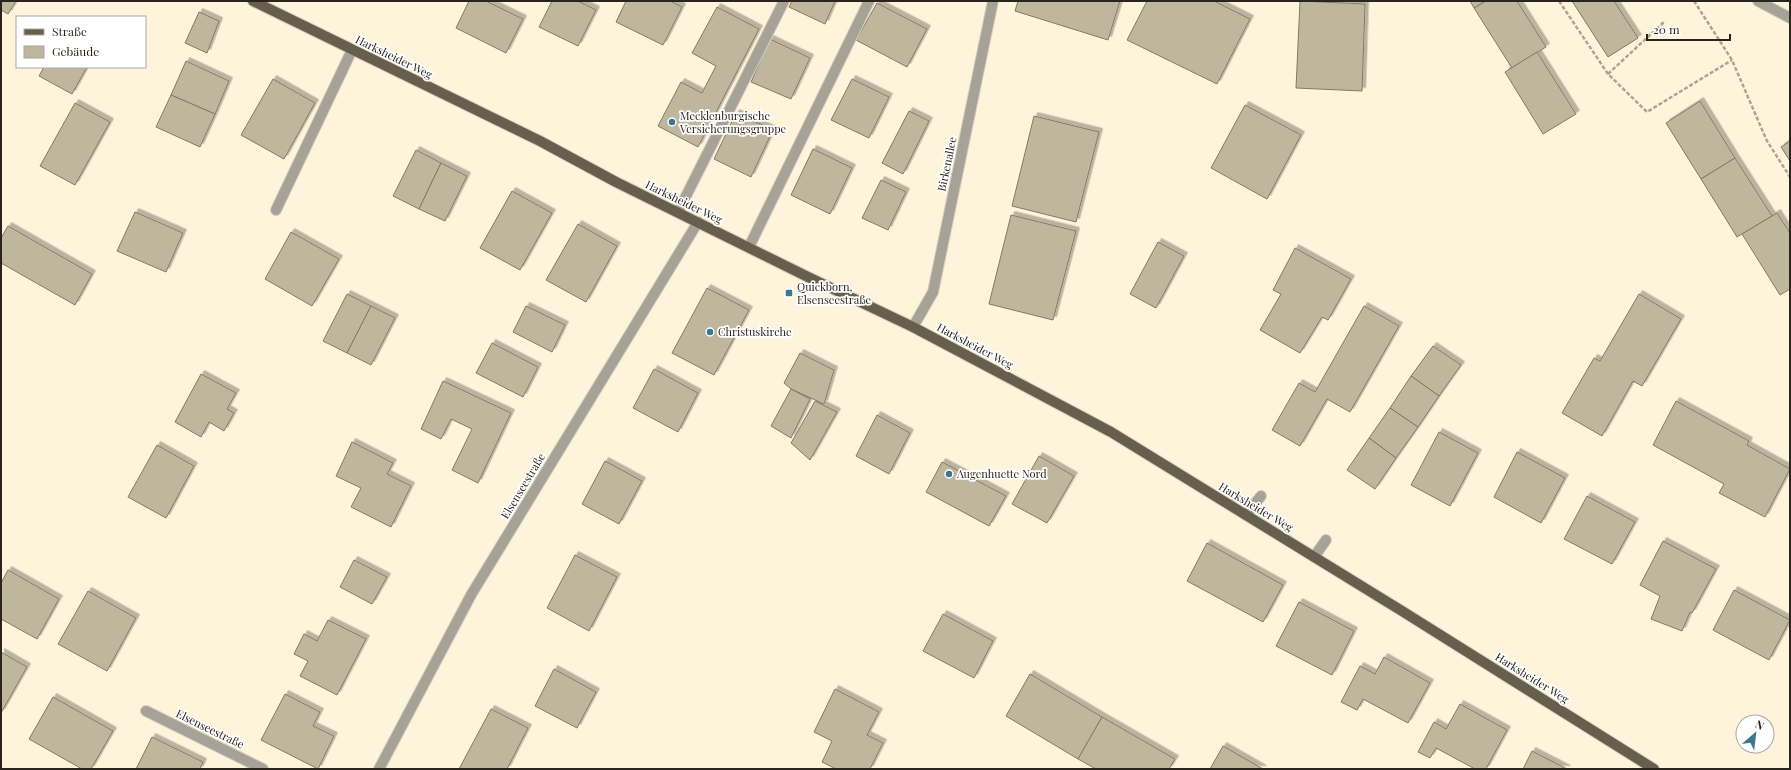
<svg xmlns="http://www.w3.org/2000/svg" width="1791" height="770" viewBox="0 0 1791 770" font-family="'Playfair Display',serif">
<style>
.building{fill:#bfb69e;stroke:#837a64;filter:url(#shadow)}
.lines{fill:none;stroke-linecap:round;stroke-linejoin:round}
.minor-casing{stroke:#d8cfb9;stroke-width:12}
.major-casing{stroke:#d8cfb9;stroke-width:12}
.path{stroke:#aca592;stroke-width:2.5;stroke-dasharray:4 2;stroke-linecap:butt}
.minor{stroke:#a6a298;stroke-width:10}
.major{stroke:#665f4d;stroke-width:10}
.poi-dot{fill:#3c778f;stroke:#fff;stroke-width:1.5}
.labels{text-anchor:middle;stroke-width:3.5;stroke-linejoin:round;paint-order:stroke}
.street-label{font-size:11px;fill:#29251c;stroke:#fff}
.poi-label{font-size:11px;fill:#29251c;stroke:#fff;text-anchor:start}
</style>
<defs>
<filter id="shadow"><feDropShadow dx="3.5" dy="-3.5" stdDeviation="0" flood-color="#0004"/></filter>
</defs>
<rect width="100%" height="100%" fill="#fef4db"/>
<g class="building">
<polygon points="1,1 16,1 8,14 1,10"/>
<polygon points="469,1 486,1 523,19 506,53 456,28"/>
<polygon points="552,1 578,1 596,10 578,46 539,27"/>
<polygon points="626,1 670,1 682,7 663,45 616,22"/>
<polygon points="792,1 835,1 825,24 789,7"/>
<polygon points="1018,1 1120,1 1108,40 1015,11"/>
<polygon points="1147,1 1214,1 1250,19 1217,84 1127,40"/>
<polygon points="1300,1 1365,4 1362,91 1296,88"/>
<polygon points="1470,1 1486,1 1474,8"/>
<polygon points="1486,1 1517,1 1546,47 1512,68 1474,8"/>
<polygon points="1572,1 1614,1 1638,38 1608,57"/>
<polygon points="877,3 927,29 907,67 856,40"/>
<polygon points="717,7 759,29 698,147 658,126 681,82 702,93 716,66 692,53"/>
<polygon points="199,12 219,21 207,53 185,43"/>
<polygon points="770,39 810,58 791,99 751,82"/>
<polygon points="1537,52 1576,114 1543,134 1505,72"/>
<polygon points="186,61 229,81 215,114 171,95"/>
<polygon points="44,67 87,67 72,94 39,76"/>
<polygon points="273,79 315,103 284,159 241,135"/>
<polygon points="852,79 889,97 869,138 831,120"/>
<polygon points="171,95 215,114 200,147 156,127"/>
<polygon points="1700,101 1735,158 1701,179 1666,123"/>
<polygon points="75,103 110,122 75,185 40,166"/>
<polygon points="1245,105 1301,135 1267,199 1211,168"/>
<polygon points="909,111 929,121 903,174 882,163"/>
<polygon points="736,113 773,130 751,177 714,159"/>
<polygon points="1034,116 1099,132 1076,222 1012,206"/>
<polygon points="1790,141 1790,161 1781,147"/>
<polygon points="813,149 852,168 830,214 791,195"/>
<polygon points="416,150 441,163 419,209 393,196"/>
<polygon points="1735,158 1772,216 1737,237 1701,179"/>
<polygon points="441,163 467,176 445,221 419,209"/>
<polygon points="881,180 906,192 888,230 862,218"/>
<polygon points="512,191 552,213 520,270 480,248"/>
<polygon points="135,212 183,233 166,272 117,251"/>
<polygon points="1777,213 1790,233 1790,289 1780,295 1742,234"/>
<polygon points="1011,215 1076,231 1053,320 989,304"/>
<polygon points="578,224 617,246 586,302 546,280"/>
<polygon points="8,226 92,274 75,305 1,263 1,238"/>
<polygon points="291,232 339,259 312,306 265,279"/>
<polygon points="1158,242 1184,256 1156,308 1130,294"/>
<polygon points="1295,248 1351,279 1328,320 1322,317 1300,353 1260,330 1281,294 1273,290"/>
<polygon points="707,288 749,310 714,375 672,353"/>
<polygon points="347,294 371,306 347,353 323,341"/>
<polygon points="1639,294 1681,319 1642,386 1633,381 1602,436 1562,413 1594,358 1600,361"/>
<polygon points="371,306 395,318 371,365 347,353"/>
<polygon points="526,306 565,325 552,352 513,332"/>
<polygon points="1364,306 1399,326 1350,412 1327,399 1300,446 1272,430 1299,383 1315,392"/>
<polygon points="492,343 538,367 523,397 476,373"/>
<polygon points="1433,346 1461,365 1439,396 1411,376"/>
<polygon points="800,353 834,370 824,404 791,389 784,383"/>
<polygon points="654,369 698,393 678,432 633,408"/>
<polygon points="201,374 236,393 227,409 234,413 224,431 209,422 201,437 175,422"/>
<polygon points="1411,376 1439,396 1418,427 1390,408"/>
<polygon points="443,381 511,413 478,483 452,470 472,429 451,419 441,439 421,429"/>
<polygon points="791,389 810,399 791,438 771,426"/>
<polygon points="815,401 837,412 810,460 791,443"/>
<polygon points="1676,401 1749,441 1747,445 1790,469 1765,517 1719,493 1724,484 1653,445"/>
<polygon points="1390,408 1418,427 1396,458 1369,438"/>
<polygon points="877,415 910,433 889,474 856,456"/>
<polygon points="1439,432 1478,453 1450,506 1411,485"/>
<polygon points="1369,438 1396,458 1375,489 1347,470"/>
<polygon points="352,442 393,463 387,474 411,486 391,527 351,507 361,488 336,476"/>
<polygon points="157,445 194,466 166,518 128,497"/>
<polygon points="1517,452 1565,478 1541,523 1494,497"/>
<polygon points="1039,456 1074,476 1047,523 1012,504"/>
<polygon points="605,461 642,481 619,524 582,504"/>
<polygon points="942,462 1006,496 989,526 926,492"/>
<polygon points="1587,496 1635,522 1612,564 1564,539"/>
<polygon points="1663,541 1716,569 1692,613 1690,612 1682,631 1651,619 1660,596 1640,585"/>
<polygon points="1207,543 1283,585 1263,622 1187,581"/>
<polygon points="575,555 617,577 589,631 547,608"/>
<polygon points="354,560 387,577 372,604 340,587"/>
<polygon points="8,570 59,599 37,639 1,619 1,583"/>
<polygon points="1734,590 1790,620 1769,660 1713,630"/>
<polygon points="88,591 136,618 107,671 58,644"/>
<polygon points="1299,602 1354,631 1332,675 1276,646"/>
<polygon points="943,614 993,641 974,678 923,651"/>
<polygon points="328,620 366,639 337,695 300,676 308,661 294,654 304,634 317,641"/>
<polygon points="1,652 27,667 1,713"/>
<polygon points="1384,657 1430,683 1408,723 1363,699 1357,710 1341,702 1360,666 1375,674"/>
<polygon points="554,669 596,692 577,728 535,706"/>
<polygon points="1030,674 1102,717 1078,759 1006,716"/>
<polygon points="835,689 879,712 867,735 883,743 870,769 836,769 822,762 832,741 814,732"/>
<polygon points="285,694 320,712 313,726 334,736 318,769 261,740"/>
<polygon points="53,697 113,731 91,769 82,769 29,739"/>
<polygon points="1460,704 1507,730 1486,769 1475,769 1436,748 1430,758 1418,752 1434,722 1446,729"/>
<polygon points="491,709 528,728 507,769 459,769"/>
<polygon points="1102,717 1175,759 1169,769 1096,769 1078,759"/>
<polygon points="152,737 203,762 200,769 136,769"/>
<polygon points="1223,746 1263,769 1210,769"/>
<polygon points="1532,751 1567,769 1523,769"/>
</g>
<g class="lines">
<defs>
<g id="minor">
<polyline points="1758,1 1790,18"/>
<polyline points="276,210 352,50"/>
<polyline points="678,212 784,1"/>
<polyline points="749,247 869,1"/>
<polyline points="913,327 933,292 993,1"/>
<polyline points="1246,515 1261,496"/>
<polyline points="1314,557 1326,540"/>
<polyline points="146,711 263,769"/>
<polyline points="379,769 471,595 698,222"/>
</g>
<polyline id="major" points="253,1 540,141 616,182 806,276 913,327 1111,432 1402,611 1654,769"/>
</defs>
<use href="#minor" class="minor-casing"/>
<use href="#major" class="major-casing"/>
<g class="path">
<polyline points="1559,1 1608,74 1647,112 1732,60"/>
<polyline points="1694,1 1732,60 1767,141 1790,177"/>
<polyline points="1608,74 1664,22"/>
</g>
<use href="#minor" class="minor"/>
<use href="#major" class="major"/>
</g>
<g class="poi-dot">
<circle cx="672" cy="122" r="4"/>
<rect x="785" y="289" width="8" height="8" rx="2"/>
<circle cx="710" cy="332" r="4"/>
<circle cx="949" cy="474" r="4"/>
</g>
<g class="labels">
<g class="street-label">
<text transform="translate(394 57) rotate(26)" y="4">Harksheider Weg</text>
<text transform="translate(947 164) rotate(-78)" y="4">Birkenallee</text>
<text transform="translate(684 202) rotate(26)" y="4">Harksheider Weg</text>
<text transform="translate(975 346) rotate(28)" y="4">Harksheider Weg</text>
<text transform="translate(523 486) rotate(-59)" y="4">Elsenseestraße</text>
<text transform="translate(1256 507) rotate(31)" y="4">Harksheider Weg</text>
<text transform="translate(1532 678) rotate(32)" y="4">Harksheider Weg</text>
<text transform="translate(210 729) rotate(26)" y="4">Elsenseestraße</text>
</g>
<g class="poi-label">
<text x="680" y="120">Mecklenburgische<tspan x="680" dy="13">Versicherungsgruppe</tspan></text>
<text x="797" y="291">Quickborn,<tspan x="797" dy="13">Elsenseestraße</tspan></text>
<text x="718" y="336">Christuskirche</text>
<text x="957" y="478">Augenhuette Nord</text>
</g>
</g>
<rect width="1791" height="770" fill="none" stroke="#29251c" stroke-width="4"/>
<rect x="16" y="16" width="130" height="52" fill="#ffffff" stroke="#a9a8a4"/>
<rect x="24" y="29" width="20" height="6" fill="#665f4d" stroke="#a9a8a4"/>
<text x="52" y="36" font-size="12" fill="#29251c">Straße</text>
<rect x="24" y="46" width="20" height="12" fill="#bfb69e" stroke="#a9a8a4"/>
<text x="52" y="56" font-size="12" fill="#29251c">Gebäude</text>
<g transform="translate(1755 734) rotate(28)"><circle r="19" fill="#ffffff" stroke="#a9a8a4"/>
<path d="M0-3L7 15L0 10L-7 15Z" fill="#3c778f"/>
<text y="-6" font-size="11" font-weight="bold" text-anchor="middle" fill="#29251c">N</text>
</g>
<path d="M1647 34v6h83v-6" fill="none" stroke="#29251c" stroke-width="2"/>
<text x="1653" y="34" font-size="12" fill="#29251c" stroke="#ffffff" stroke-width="3" paint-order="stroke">20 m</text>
</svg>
